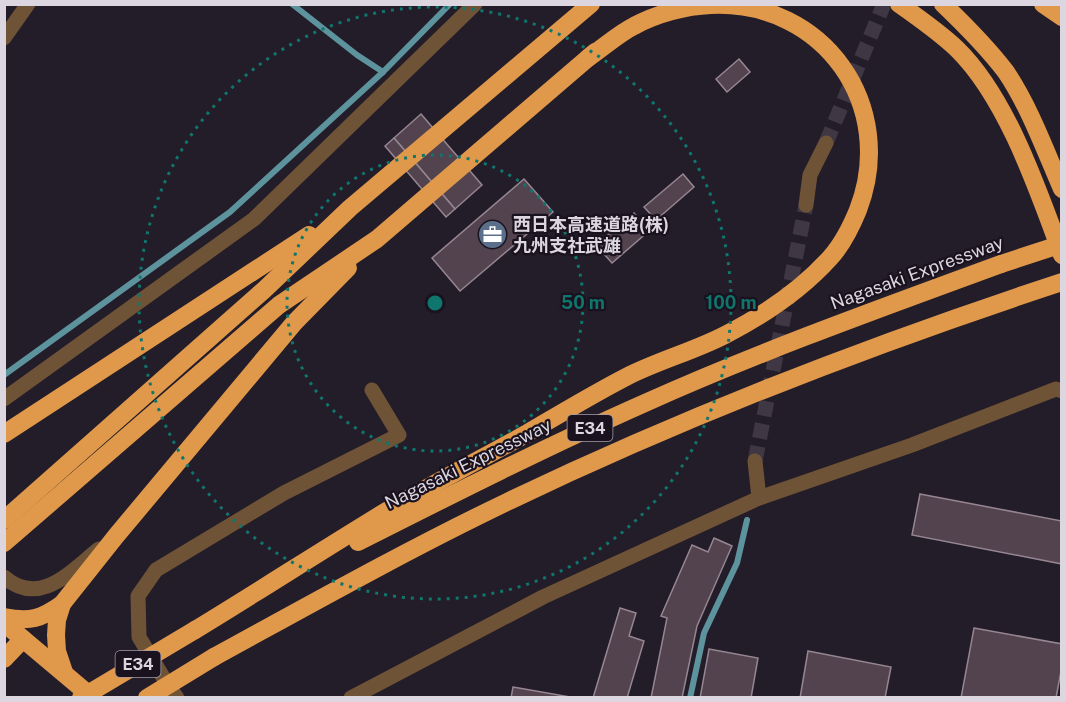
<svg xmlns="http://www.w3.org/2000/svg" width="1066" height="702" viewBox="0 0 1066 702" font-family="'Public Sans','Noto Sans JP',sans-serif">
<style>
.lines{fill:none;stroke-linecap:round;stroke-linejoin:round}
.stream{stroke:#5d939d;stroke-width:6}
.building{fill:#52434e;stroke:#968692;stroke-width:1.5}
.minor-tunnel{stroke:#3f3844;stroke-width:15;stroke-dasharray:15 8;stroke-linecap:butt}
.minor{stroke:#6f5336;stroke-width:15}
.highway{stroke:#e0984a;stroke-width:18}
.highway-bridge{stroke:#e0984a;stroke-width:18}
.ring{fill:none;stroke:#0f766e;stroke-width:3;stroke-dasharray:3 6}
.labels{text-anchor:middle;stroke-width:4.5;stroke-linejoin:round;paint-order:stroke}
.shield{fill:#1a131f;stroke:#a19ca5;stroke-width:1.5}
.shield-label{font-size:16px;font-weight:bold;fill:#dbd6df}
.poi-label{font-size:18px;font-weight:bold;fill:#dbd6df;stroke:#1a131f;text-anchor:start}
.street-label{font-size:18px;fill:#dbd6df;stroke:#1a131f}
.centre{fill:#0f766e;stroke:#1a131f;stroke-width:3}
.ring-label{font-size:18px;text-anchor:middle;font-weight:bold;fill:#0f766e;stroke:#1a131f;stroke-width:4.5;stroke-linejoin:round;paint-order:stroke}
</style>
<rect width="100%" height="100%" fill="#231c29"/>
<g class="lines">
<g class="stream">
<polyline points="292,4 357,55 383,72"/>
<polyline points="4,375 230,212 383,72 450,4"/>
<polyline points="690,698 704,633 737,563 747,520"/>
</g>
</g>
<g class="building">
<polygon points="739,59 750,72 727,92 716,79"/>
<polygon points="421,114 482,185 455,209 394,138"/>
<polygon points="394,138 455,209 446,217 385,146"/>
<polygon points="683,174 694,187 656,220 644,207"/>
<polygon points="524,179 553,212 460,291 432,258"/>
<polygon points="634,213 649,231 612,263 596,245"/>
<polygon points="920,494 1062,521 1062,564 912,535"/>
<polygon points="714,538 732,546 697,626 682,698 651,698 667,618 661,616 692,545 708,552"/>
<polygon points="620,608 636,613 629,636 644,641 627,698 593,698"/>
<polygon points="974,628 1062,644 1062,666 1056,698 961,698"/>
<polygon points="709,649 758,658 751,698 700,698"/>
<polygon points="808,651 891,667 885,698 800,698"/>
<polygon points="513,687 570,697 511,698"/>
</g>
<g class="lines">
<g class="minor-tunnel">
<polyline points="826,143 884,4"/>
<polyline points="755,461 806,205"/>
</g>
<g class="minor">
<polyline points="4,38 28,4"/>
<polyline points="806,205 810,175 826,143"/>
<polyline points="4,399 254,219 475,4"/>
<polyline points="755,461 759,498"/>
<path d="M 4,577 C 40,608 71,571 99,549"/>
<polyline points="177,698 169,687 139,637 138,596 156,570 284,493 399,435 372,390"/>
<polyline points="351,698 543,597 759,498 912,445 1056,389 1062,391"/>
</g>
<g class="highway">
<path d="M 899,4 C 919,18 939,32 957,49 C 1007,98 1038,190 1062,255"/>
<path d="M 943,4 C 966,26 987,47 1006,72 C 1030,108 1045,150 1062,189"/>
<polyline points="1043,4 1062,17"/>
<polyline points="4,434 309,235"/>
<polyline points="4,520 264,290 350,208 591,4"/>
<path d="M 358,542 C 453,494 548,446 645,403 C 761,351 881,308 1001,264"/>
<polyline points="4,543 279,305 377,239 595,52"/>
<path d="M 4,617 C 30,622 41,619 62,604"/>
<polyline points="4,623 93,698"/>
<path d="M 195,630 C 259,591 321,551 385,512 C 431,485 479,460 526,434 C 560,414 593,394 628,376 C 660,360 694,351 725,335 C 764,315 801,290 830,258 C 842,245 851,227 858,210 C 898,106 824,0 711,5 C 685,6 656,14 634,26 C 618,34 603,48 588,58"/>
<path d="M 214,657 C 311,604 407,550 507,502 C 686,416 873,344 1062,282"/>
<polyline points="4,659 23,639"/>
<polyline points="64,672 57,651 56,635 57,620 62,604 116,536 294,323 348,268"/>
</g>
<g class="highway-bridge">
<polyline points="1001,264 1062,244"/>
<polyline points="81,698 195,630"/>
<polyline points="147,698 214,657"/>
</g>
</g>
<g class="ring">
<circle cx="435" cy="303" r="148"/>
<circle cx="435" cy="303" r="296"/>
</g>
<defs>
<symbol id="office-disc" viewBox="-11 -11 22 22"><circle r="9.5" fill="#5c6f8a" stroke="#1a131f"/><path d="M-6-3h4V-5.5h4V-3h4V5H-6ZM-1-4.5V-3h2v-1.5ZM-6 0V1H6V0Z" fill="#fff"/></symbol>
</defs>
<g fill-rule="evenodd">
<use href="#office-disc" x="476" y="218" width="33" height="33"/>
</g>
<g class="labels">
<g class="shield">
<rect x="567.5" y="415" width="45" height="26" rx="4.5"/>
<rect x="115.5" y="651" width="45" height="26" rx="4.5"/>
</g>
<g class="shield-label">
<text x="590" y="434">E34</text>
<text x="138" y="670">E34</text>
</g>
<g class="poi-label">
<text x="513" y="231">西日本高速道路(株)<tspan x="513" dy="21">九州支社武雄</tspan></text>
</g>
<g class="street-label">
<text transform="translate(917 273) rotate(-20)" y="6">Nagasaki Expressway</text>
<text transform="translate(468 464) rotate(-26)" y="6">Nagasaki Expressway</text>
</g>
</g>
<circle cx="435" cy="303" r="9" class="centre"/>
<g class="ring-label">
<text x="583" y="309">50 m</text>
<text x="731" y="309">100 m</text>
</g>
<rect width="1066" height="702" fill="none" stroke="#dbd6df" stroke-width="12"/>
</svg>
